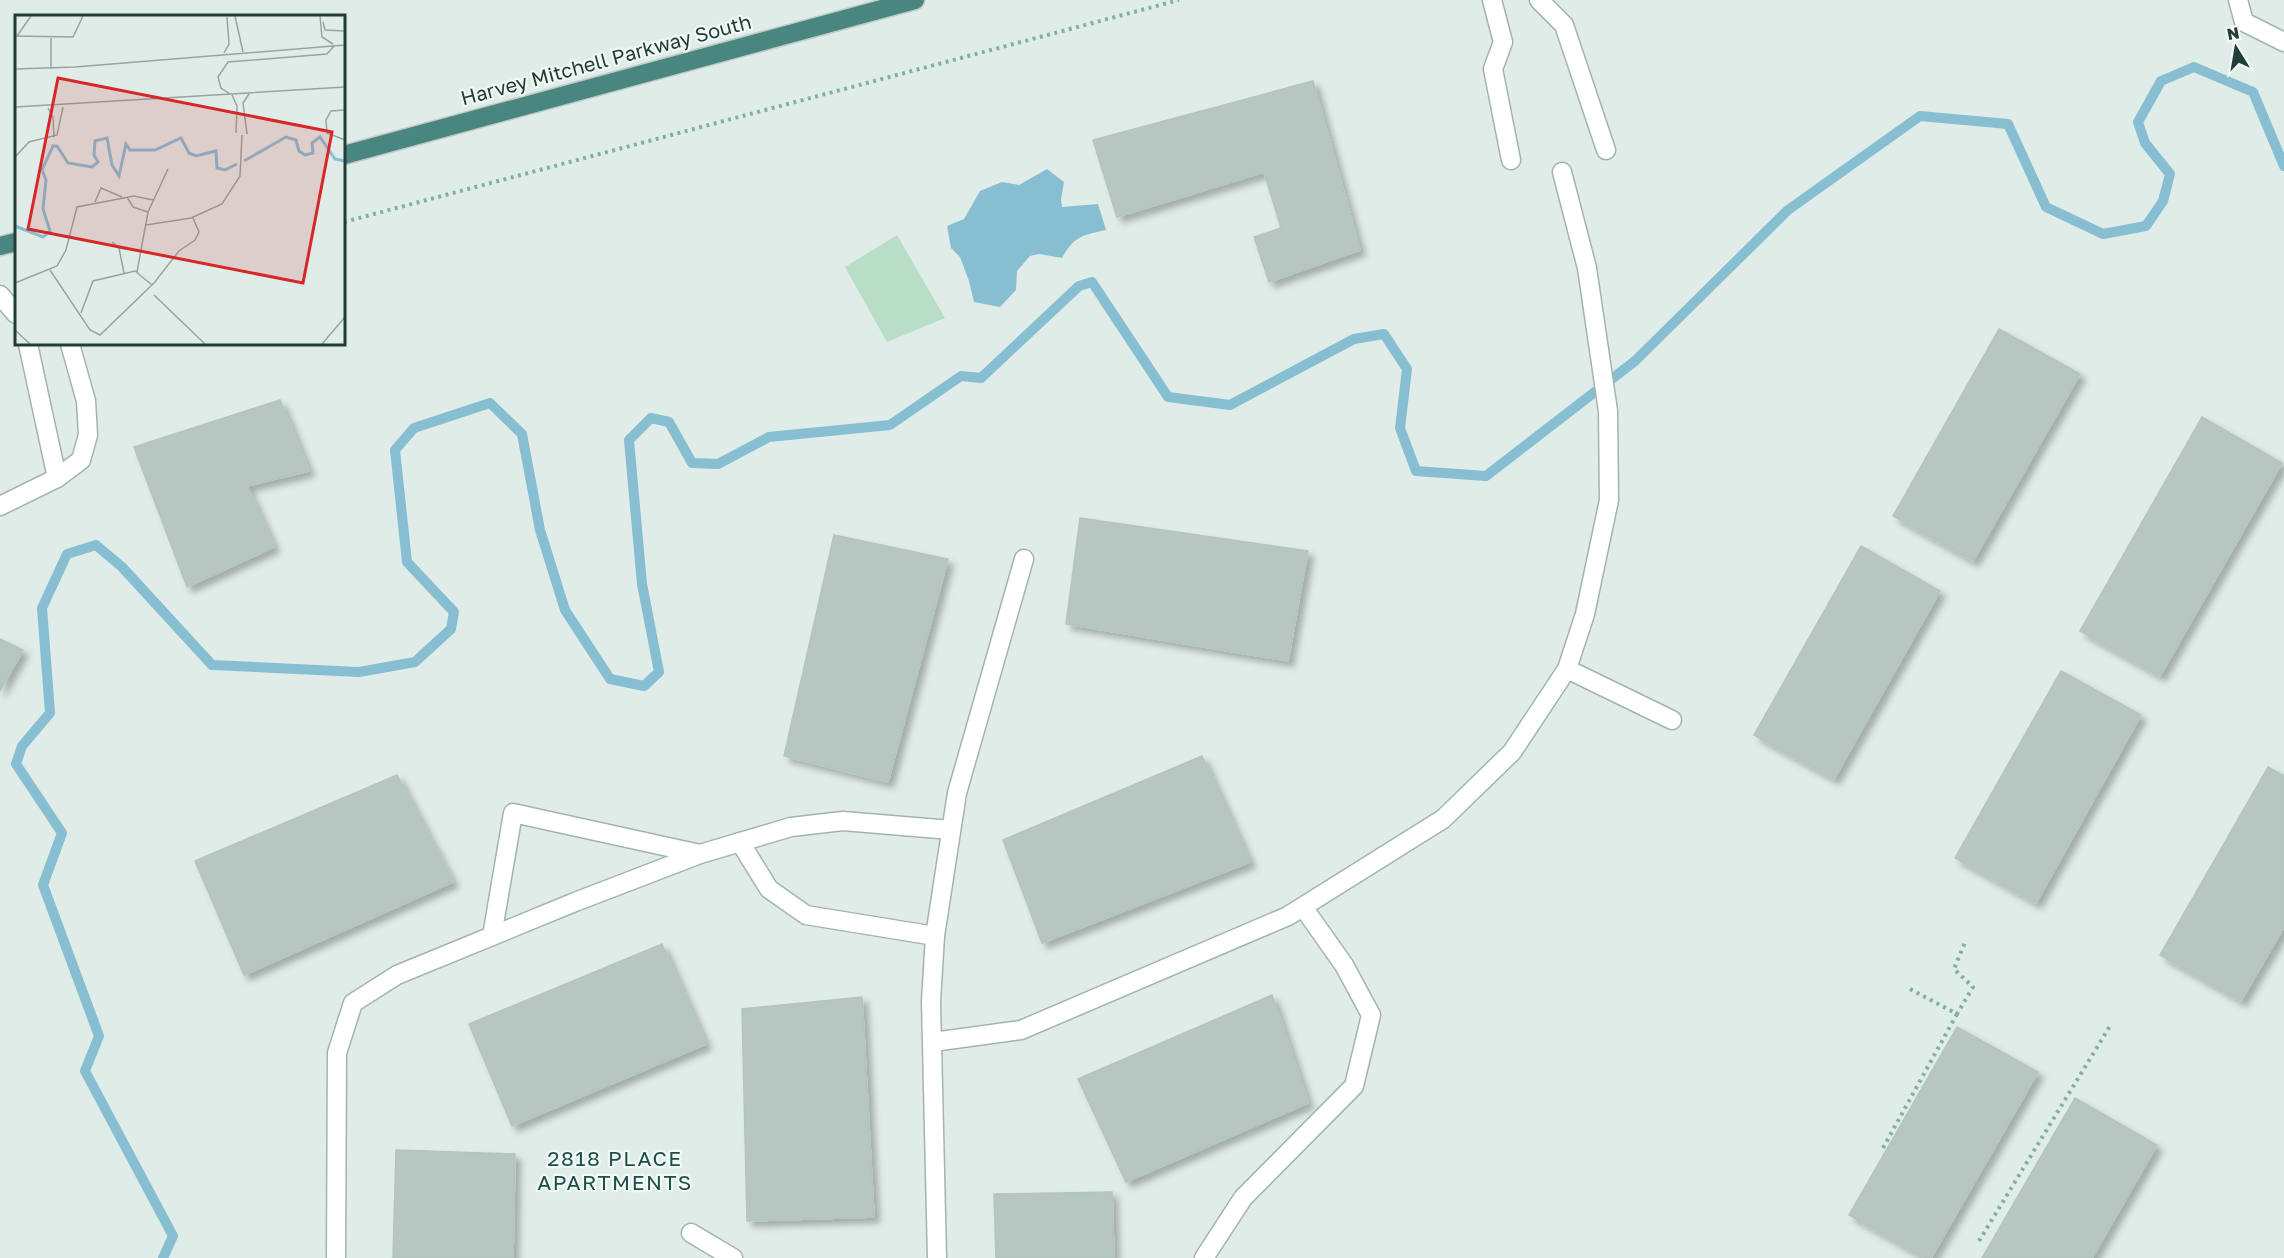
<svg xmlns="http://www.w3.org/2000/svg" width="2284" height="1258" viewBox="0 0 2284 1258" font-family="'Golos Text',sans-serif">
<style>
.green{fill:#b9dec7}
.water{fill:#87bed2}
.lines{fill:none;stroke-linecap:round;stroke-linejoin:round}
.stream{stroke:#87bed2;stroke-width:10}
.building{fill:#b6c6c1;stroke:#b3c5c0;stroke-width:1.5;filter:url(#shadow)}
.service-casing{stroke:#a3b4b0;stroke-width:21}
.minor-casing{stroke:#a3b4b0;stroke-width:21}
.trunk-casing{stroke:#c1c9c7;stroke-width:21}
.path{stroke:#80b0a7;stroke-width:4;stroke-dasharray:3 4.5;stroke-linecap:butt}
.service{stroke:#fff;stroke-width:18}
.minor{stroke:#fff;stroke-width:18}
.trunk{stroke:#48867f;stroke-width:18}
.labels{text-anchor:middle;stroke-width:4.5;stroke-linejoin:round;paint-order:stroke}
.street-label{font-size:20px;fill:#213d38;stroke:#f1f8f5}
.neighbourhood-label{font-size:21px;letter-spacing:1.5px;fill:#1c4f49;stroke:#f1f8f5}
.inset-river{fill:none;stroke:#87bed2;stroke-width:3}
.inset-road{fill:none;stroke:#94a6a2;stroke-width:1.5}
.view{fill:#d62828;fill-opacity:0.15;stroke:#d62828;stroke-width:3}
.inset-edge{fill:none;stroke:#213d38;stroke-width:3}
</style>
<defs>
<filter id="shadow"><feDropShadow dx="5.5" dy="5.5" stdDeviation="3" flood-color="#0004"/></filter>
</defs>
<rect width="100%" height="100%" fill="#e0ece8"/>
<polygon class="green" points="897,235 945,318 887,342 845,267"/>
<path class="water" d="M 1047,169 L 1064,182 L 1061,200 L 1062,207 L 1098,204 L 1106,230 C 1083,235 1074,236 1062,258 L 1039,254 L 1030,256 L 1017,271 L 1016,290 L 1000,307 L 974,302 L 969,281 L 960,257 L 951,248 L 947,226 L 964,219 L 980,191 L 1002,182 L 1019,185 Z"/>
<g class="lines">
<polyline class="stream" points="163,1258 173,1236 85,1071 99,1036 43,885 62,833 16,764 22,746 50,713 42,608 67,554 96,545 122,567 212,665 359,672 415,662 451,629 454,612 407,562 395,450 414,428 490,403 522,434 540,530 565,610 610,679 644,686 659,672 642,584 629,440 651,418 669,422 692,463 718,464 769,437 890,425 961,376 981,378 1079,286 1092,282 1168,397 1230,405 1354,339 1384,334 1407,369 1400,428 1416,471 1486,476 1635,361 1788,210 1920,116 2008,124 2046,207 2103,234 2146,226 2163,201 2170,174 2145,143 2138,122 2161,81 2194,67 2253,92 2284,166"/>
</g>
<g class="building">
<polygon points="1313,81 1360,250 1269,282 1254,237 1281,228 1264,172 1117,217 1093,140"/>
<polygon points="1999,329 2080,374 1973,561 1893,516"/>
<polygon points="280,400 309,471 247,486 274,547 187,587 134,447"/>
<polygon points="2202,417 2282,463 2160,676 2080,631"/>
<polygon points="1080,518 1308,551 1288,661 1066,624"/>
<polygon points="834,535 948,559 888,782 784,756"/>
<polygon points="1861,546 1940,591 1834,779 1754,735"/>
<polygon points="0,639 23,650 0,691"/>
<polygon points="2061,671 2141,715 2036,903 1955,858"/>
<polygon points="1202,756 1250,862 1042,943 1003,840"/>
<polygon points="2268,767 2284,776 2284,927 2241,1001 2160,955"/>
<polygon points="397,775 453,882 244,975 195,861"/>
<polygon points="662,944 706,1044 512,1126 469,1024"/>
<polygon points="1272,995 1308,1103 1126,1182 1078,1079"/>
<polygon points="862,997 874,1217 747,1221 742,1009"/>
<polygon points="1957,1027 2038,1072 1931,1258 1925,1258 1849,1215"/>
<polygon points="2075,1098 2157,1145 2092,1258 1982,1258"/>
<polygon points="396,1150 515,1154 513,1258 393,1258"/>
<polygon points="1112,1192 1114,1258 996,1258 994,1194"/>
</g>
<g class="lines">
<defs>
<g id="service">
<polyline points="2238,0 2244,22 2284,42"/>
<polyline points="0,506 57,478"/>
<polyline points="1567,669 1672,720"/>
<polyline points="740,842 769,889 806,915 935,936"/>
<polyline points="492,936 513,813 700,854"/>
<polyline points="933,1042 1021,1030 1288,916 1443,819 1512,752 1567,669 1585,614 1609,500 1608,411 1587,268 1562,172"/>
<polyline points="691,1233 733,1258"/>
<polyline points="336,1258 337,1053 353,1003 397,975 575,902 700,854 791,827 843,821 951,830"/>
<polyline points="937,1258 931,1001 935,936 957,793 1024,559"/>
<polyline points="1204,1258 1243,1198 1354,1086 1371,1015 1344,965 1303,907"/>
</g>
<g id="minor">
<polyline points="1492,0 1503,42 1493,69 1511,160"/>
<polyline points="1539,0 1564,25 1606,150"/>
<polyline points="0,295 16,314"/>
<polyline points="28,344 57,478 81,460 88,435 86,401 70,344"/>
</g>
<g id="trunk">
<polyline points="344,155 915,0"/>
<polyline points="0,246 16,242"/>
</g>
</defs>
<use href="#service" class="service-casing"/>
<use href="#minor" class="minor-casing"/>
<use href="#trunk" class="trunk-casing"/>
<g class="path">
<polyline points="344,222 1179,0"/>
<polyline points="1910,989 1957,1014 1973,987 1954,969 1966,940"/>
<polyline points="1883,1148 1957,1014"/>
<polyline points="1979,1241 2110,1026"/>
</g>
<use href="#service" class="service"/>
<use href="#minor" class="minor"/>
<use href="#trunk" class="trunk"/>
</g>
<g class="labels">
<g class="street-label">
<text transform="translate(606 60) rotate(-15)" y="7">Harvey Mitchell Parkway South</text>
</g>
<g class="neighbourhood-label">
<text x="615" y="1166">2818 PLACE<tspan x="615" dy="24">APARTMENTS</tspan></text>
</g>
</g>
<g transform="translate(15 15)">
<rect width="330" height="330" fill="#e0ece8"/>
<path class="inset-river" d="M 229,146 L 271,122 L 281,125 L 284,136 L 290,140 L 298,138 L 297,128 L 305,122 L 320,144 L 330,146M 0,211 L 28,222 L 35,216 L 28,194 L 31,165 L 27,155 L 38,131 L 42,131 L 53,148 L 77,152 L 83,147 L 79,140 L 80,126 L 92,123 L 97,150 L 104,161 L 111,129 L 115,135 L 140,135 L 166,123 L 174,138 L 181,141 L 201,136 L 202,153 L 210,155 L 222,149"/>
<path class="inset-road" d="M 220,1 L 228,37M 305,1 L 307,22 L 318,29M 308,7 L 310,15 L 329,16M 0,21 L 58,22 L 68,1M 2,21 L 16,1M 36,23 L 36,54M 209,38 L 214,29 L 212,2M 0,54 L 60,52 L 330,30M 215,79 L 206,73 L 203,62 L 213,47 L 312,39 L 320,30M 217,80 L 222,91 L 221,118M 0,92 L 330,72M 33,93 L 38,102 L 39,122M 330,95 L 316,96 L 311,105 L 312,118 L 330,125M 232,119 L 228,88 L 234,79M 0,142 L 14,127 L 42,120 L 48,92M 112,182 L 118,192 L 133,197M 80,187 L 86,173 L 107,182M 131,210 L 176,203 L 207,189 L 225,161 L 227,120M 97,227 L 104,233 L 109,258M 104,233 L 126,236M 35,255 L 75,315 L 85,320 L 139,268 L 164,236 L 180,225 L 184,217 L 178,203M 122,257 L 133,197 L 153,154M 0,268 L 42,251 L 51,235 L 62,192 L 119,181 L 138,185M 139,280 L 190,329M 66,298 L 78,266 L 120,256 L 137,270M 0,315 L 15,329M 307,329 L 330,302"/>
<path class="view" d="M 43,63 L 317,117 L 288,268 L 13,214 Z"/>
<rect width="330" height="330" class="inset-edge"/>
</g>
<g transform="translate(2236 48) rotate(349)" stroke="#f1f8f5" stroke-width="4.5" paint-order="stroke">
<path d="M0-4.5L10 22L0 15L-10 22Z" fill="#213d38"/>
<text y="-9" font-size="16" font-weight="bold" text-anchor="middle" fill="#213d38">N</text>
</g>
</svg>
